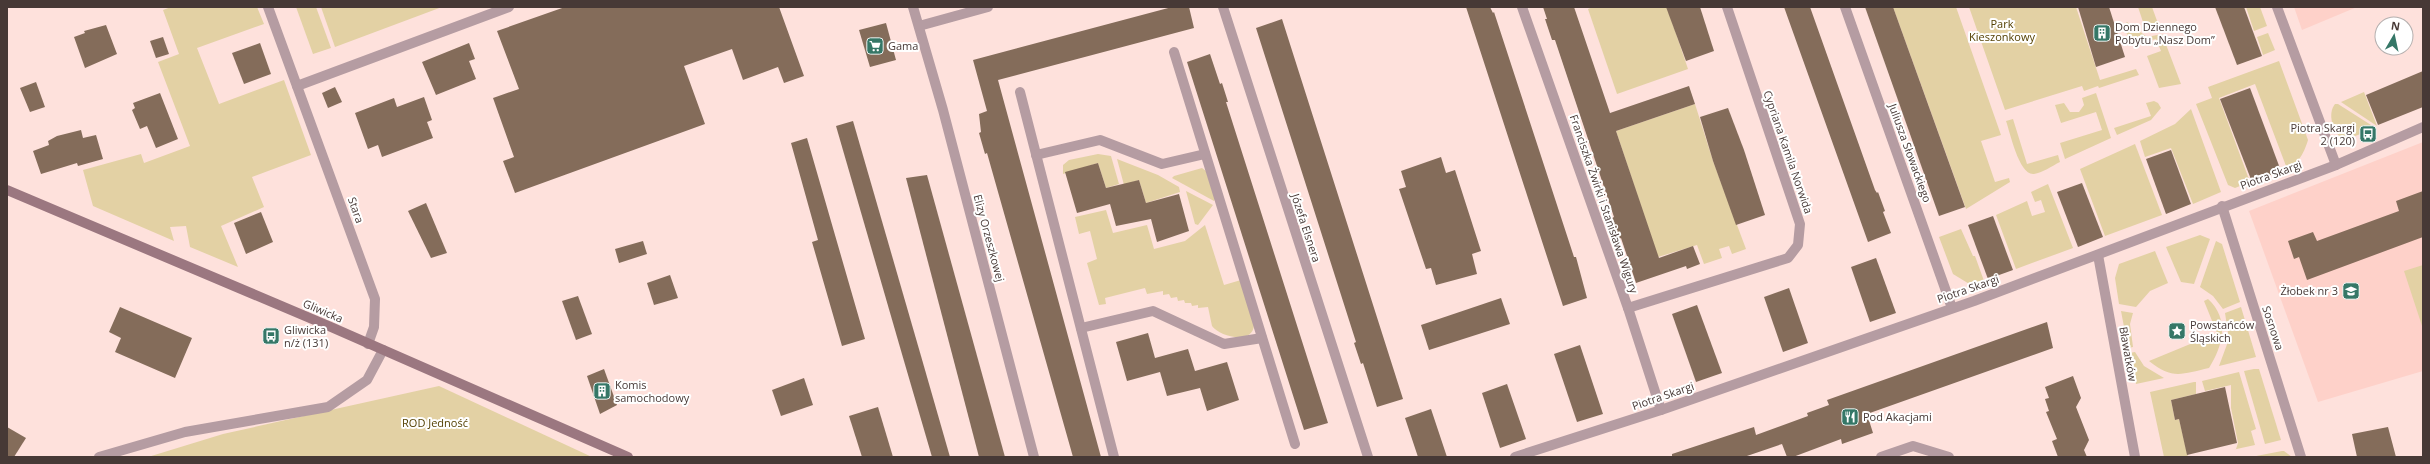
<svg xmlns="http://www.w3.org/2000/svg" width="2430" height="464" viewBox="0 0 2430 464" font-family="'Open Sans',sans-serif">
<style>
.built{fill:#fed1c9}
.green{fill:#e3d1a4}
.building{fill:#846c5a}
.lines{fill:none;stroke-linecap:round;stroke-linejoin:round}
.minor{stroke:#b59ca2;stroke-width:10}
.secondary{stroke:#9b7780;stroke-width:10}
.labels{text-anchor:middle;stroke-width:4;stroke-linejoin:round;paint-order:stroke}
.park-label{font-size:11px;fill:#533f00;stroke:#fff}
.poi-label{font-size:11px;fill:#473936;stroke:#fff;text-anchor:start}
.street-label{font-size:11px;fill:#473936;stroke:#fff}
</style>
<rect width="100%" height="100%" fill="#fee1dc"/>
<g class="built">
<polygon points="2294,7 2357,7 2302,30"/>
<polygon points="2423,142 2423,371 2318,402 2249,211"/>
</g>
<g class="green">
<polygon points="171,7 257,7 264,24 197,48 219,104 284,80 311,155 252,177 264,207 221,226 238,267 190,247 186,226 170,227 174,241 93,206 83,170 141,154 144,163 190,146 158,62 179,54 163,10"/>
<polygon points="296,7 316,7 331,48 313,54"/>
<polygon points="321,7 442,7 335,47"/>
<polygon points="1593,7 1667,7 1688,69 1617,94 1588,9"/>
<polygon points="1893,7 1956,7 2001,135 1981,141 1995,182 2009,178 2010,182 1966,209"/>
<polygon points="1969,7 2076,7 2100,80 2136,69 2139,75 2099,88 2098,86 2084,91 2082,86 2005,110"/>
<polygon points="2138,7 2152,7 2160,29 2150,32 2145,28"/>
<polygon points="2246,7 2260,7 2267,26 2254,31"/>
<polygon points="2127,22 2147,37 2162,34 2181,84 2159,88 2147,56 2161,51 2156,39 2143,42 2141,36 2129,40 2124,25"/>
<polygon points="2268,33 2275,50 2263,55 2257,37"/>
<path d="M 2279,61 L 2308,140 C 2305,150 2299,166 2286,166 L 2255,84 L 2219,98 L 2250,182 L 2235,188 L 2228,185 L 2196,104 L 2212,98 L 2208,87 Z"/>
<polygon points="2364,92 2377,126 2341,102"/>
<polygon points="2096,93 2111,138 2065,159 2060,143 2102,130 2096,112 2061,123 2055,105 2064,103 2070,112 2079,112 2084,105 2082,98"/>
<polygon points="2154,101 2158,103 2161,108 2151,120 2117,135 2114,128 2151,116 2146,103"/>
<polygon points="1695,104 1713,161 1746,249 1732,254 1729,246 1719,249 1722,258 1704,264 1697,245 1658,257 1616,131"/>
<path d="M 2335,104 L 2338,104 L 2371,125 L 2374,129 L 2347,139 L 2341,138 C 2333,130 2327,114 2335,104 Z"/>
<polygon points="2191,109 2221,192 2193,204 2171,148 2145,157 2140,141 2175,124"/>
<path d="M 2013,119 L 2027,164 L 2058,155 L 2060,162 C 2052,166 2042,173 2034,174 C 2019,176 2010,132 2006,121 Z"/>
<polygon points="2135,144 2162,215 2105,236 2080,169"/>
<polygon points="1098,154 1111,156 1119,184 1106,188 1098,163 1063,174 1063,165 1069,160"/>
<polygon points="1117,159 1158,175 1179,187 1180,192 1146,203 1139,180 1124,185"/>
<polygon points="1202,168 1206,171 1215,199 1214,201 1172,178 1174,176"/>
<polygon points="2048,184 2073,248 2016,269 1996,215 2027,201 2032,216 2045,212 2041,200 2035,202 2031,192"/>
<polygon points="1186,191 1213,205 1198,225 1195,224"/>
<path d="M 1106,210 L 1113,233 L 1147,225 L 1154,249 L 1185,241 L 1205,225 L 1224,285 L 1241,280 C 1244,292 1254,313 1254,325 C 1253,345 1220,337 1212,326 L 1208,307 L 1198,308 L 1198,305 L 1192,306 L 1191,303 L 1185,303 L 1184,300 L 1178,301 L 1177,297 L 1171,298 L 1169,294 L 1163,295 L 1163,291 L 1147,294 L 1145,288 L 1105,298 L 1106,304 L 1099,305 L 1087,263 L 1097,259 L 1090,231 L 1079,234 L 1075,217 Z"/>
<polygon points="1961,229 1973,256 1975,256 1984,281 1971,285 1953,274 1939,237"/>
<polygon points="2200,235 2210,239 2194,284 2181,282 2166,247"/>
<polygon points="2216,241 2222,244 2240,302 2223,309 2213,296 2200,287"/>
<polygon points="2155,251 2168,283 2150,291 2136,307 2119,304 2115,278 2119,264"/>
<polygon points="2423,265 2423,329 2404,271"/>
<path d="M 2208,299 C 2230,319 2223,346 2209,368 C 2182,374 2172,380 2149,361 L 2217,333 L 2204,301 Z"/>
<polygon points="2241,307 2256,357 2219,366 2229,339 2225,313"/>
<polygon points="2121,311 2133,313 2130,324 2133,347 2128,348"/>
<polygon points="2135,352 2144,366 2164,378 2136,384 2129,353"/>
<polygon points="2254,369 2259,369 2281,440 2265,444 2244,371"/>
<polygon points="2239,372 2256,429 2251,431 2255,445 2232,450 2236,449 2238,443 2231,408 2231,385 2205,391 2202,381"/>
<polygon points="2194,382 2196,382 2196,394 2171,400 2175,420 2179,419 2188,457 2164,457 2150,392"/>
<polygon points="439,386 592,457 148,457 223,434"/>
<polygon points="2284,451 2292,457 2251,457 2282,451"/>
</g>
<g class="building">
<polygon points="565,7 779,7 804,76 784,83 778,67 743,80 732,49 684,66 705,124 515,193 503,161 514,157 493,98 519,89 497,31"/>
<polygon points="1172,7 1189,7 1194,28 998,80 1101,457 1073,457 987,153 985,154 979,133 981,132 979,114 987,111 973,60"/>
<polygon points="1466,7 1490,7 1493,13 1494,12 1574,257 1576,257 1587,298 1563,306"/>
<polygon points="1543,7 1574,7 1610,113 1689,86 1695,104 1616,131 1659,258 1693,246 1700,264 1687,269 1686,266 1636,283 1621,238 1619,239 1612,218 1614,217 1555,40 1552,40 1545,19 1547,19"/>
<polygon points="1666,7 1700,7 1714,51 1686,61"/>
<polygon points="1784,7 1810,7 1875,190 1877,193 1878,192 1885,211 1883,212 1891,233 1868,242"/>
<polygon points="1865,7 1893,7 1965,207 1939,216"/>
<polygon points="2078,7 2109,7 2125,57 2096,67"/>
<polygon points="2215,7 2244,7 2262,56 2237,65"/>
<polygon points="1282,19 1403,399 1377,407 1363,363 1361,364 1354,343 1356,342 1256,28"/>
<polygon points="886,23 896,60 870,67 859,30"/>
<polygon points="106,25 117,54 85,68 74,37 85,33 84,31"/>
<polygon points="163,37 169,54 156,58 150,41"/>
<polygon points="260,43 271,74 244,84 232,53"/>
<polygon points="469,43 475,59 469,61 476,79 436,95 422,62"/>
<polygon points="1210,54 1220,84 1222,83 1228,102 1226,102 1328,423 1304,430 1187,62"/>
<polygon points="2423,71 2423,107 2378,125 2366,95"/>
<polygon points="36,82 45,107 30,112 20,88"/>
<polygon points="335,87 342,102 328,108 322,93"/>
<polygon points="2250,88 2281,171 2252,182 2220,99"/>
<polygon points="160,93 178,139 156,148 147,126 140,129 132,110 135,108 133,103"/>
<polygon points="424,97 432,120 427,122 433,138 382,157 378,145 368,149 355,113 394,98 397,107"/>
<polygon points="1728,108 1744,150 1765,215 1736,225 1713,161 1700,117"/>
<polygon points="853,121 921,356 950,457 932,457 904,361 836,126"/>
<polygon points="81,130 83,138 96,135 103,159 78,166 77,163 41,174 33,151 49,145 48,141 57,136"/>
<polygon points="807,138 865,339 842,346 812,242 818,240 791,143"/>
<polygon points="2171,150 2191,204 2166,214 2146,159"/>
<polygon points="1441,157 1446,173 1455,170 1481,251 1472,254 1477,274 1436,285 1431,268 1426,269 1399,189 1406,187 1401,171"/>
<polygon points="1098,163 1106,188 1139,180 1146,203 1179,194 1189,231 1157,242 1151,219 1116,226 1110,204 1077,213 1065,172"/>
<polygon points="927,175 1005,457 979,457 906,178"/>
<polygon points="2082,183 2103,237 2078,247 2057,192"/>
<polygon points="2423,191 2423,237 2307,280 2299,257 2294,259 2288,241 2313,232 2317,241 2399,211 2396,201"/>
<polygon points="426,203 447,253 431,258 408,211"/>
<polygon points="261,212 273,242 246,254 234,223"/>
<polygon points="1993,216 2013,270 1988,279 1968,225"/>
<polygon points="643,241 647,254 619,263 615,249"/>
<polygon points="1876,258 1896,313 1870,322 1851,267"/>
<polygon points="670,275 678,298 654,305 647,283"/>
<polygon points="1789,288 1808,343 1783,352 1764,297"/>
<polygon points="578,296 592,334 576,340 562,301"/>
<polygon points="1501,298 1510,324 1429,350 1421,325"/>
<polygon points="1697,305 1722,373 1696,382 1672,314"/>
<polygon points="120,307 192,338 175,378 115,352 121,338 109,332"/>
<polygon points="2047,322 2053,348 1867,414 1873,433 1842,444 1841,439 1793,457 1787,457 1782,444 1744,457 1672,457 1672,454 1754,427 1756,435 1808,416 1807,413 1829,405 1827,400"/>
<polygon points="1148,333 1155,358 1188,349 1195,371 1227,362 1239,400 1207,411 1200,388 1167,396 1160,372 1127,381 1116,342"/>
<polygon points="1580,345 1603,414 1577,422 1554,354"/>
<polygon points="604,369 617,405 600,414 587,376"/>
<polygon points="2073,376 2081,398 2076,407 2089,440 2084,450 2087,457 2058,457 2052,441 2057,439 2046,412 2049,411 2045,399 2049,398 2045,387"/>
<polygon points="804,378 813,405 781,416 772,390"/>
<polygon points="1507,384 1526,439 1500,448 1482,393"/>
<polygon points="2225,387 2237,443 2187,455 2179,419 2175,420 2171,400"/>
<polygon points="878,407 893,457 862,457 849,416"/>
<polygon points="1431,409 1447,457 1418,457 1405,418"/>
<polygon points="7,427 26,438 14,457 7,457"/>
<polygon points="2388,427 2396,457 2357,457 2352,434"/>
</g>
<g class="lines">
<g class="minor">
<polyline points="268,7 375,299 374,327 368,344"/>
<polyline points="913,7 943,110 1034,457"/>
<polyline points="1223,7 1368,457"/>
<polyline points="1522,7 1628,308 1661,410"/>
<polyline points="1845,7 1952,308"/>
<polyline points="2277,7 2336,165"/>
<polyline points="919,26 988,7"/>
<polyline points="1174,52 1295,444"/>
<polyline points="297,86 509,7"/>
<polyline points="1020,92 1114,457"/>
<polyline points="1036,155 1100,140 1162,164 1205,154"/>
<polyline points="2222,206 2301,457"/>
<polyline points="2098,255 2135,457"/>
<polyline points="1628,308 1788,258 1798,245 1800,224 1727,7"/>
<polyline points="1081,328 1153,311 1224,344 1262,338"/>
<polyline points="99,457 185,432 328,407 367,380 383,350"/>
<polyline points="1515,457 1661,410 1974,301 2336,165 2423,127"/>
<polyline points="1881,457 1913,446 1949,457"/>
</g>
<polyline class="secondary" points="7,190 331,327 628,457"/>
</g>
<defs>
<symbol id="building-square" viewBox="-11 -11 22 22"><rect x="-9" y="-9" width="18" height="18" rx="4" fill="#357767" stroke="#fff"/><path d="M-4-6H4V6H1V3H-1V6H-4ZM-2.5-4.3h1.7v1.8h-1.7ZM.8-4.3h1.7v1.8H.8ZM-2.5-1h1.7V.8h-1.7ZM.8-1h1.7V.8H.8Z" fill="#fff"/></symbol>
<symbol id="supermarket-square" viewBox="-11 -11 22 22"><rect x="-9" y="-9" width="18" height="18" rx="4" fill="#357767" stroke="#fff"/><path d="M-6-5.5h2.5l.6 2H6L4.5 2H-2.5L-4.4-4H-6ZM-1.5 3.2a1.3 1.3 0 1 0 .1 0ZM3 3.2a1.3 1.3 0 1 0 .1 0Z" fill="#fff"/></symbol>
<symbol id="bus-square" viewBox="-11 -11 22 22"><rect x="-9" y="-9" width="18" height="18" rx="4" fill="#357767" stroke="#fff"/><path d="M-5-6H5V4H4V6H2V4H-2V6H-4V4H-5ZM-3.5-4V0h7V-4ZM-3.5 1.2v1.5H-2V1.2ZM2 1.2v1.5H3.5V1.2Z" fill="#fff"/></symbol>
<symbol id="school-square" viewBox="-11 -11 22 22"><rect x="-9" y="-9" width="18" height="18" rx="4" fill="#357767" stroke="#fff"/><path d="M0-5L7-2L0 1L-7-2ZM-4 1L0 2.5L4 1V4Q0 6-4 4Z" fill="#fff"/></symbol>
<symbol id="sight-square" viewBox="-11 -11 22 22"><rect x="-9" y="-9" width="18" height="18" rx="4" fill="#357767" stroke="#fff"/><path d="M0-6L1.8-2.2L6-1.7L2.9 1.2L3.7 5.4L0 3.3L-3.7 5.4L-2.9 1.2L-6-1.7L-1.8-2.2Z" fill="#fff"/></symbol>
<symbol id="restaurant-square" viewBox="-11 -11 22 22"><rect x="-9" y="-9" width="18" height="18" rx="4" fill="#357767" stroke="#fff"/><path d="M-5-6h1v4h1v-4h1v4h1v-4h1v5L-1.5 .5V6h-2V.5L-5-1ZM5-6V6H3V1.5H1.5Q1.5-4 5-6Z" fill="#fff"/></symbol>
</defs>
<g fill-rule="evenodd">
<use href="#building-square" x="2092" y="23" width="20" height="20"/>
<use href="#supermarket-square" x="865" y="36" width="20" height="20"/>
<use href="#bus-square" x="2358" y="124" width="20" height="20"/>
<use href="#school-square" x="2341" y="281" width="20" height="20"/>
<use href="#sight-square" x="2167" y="321" width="20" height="20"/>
<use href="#bus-square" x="261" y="326" width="20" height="20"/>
<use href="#building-square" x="592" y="381" width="20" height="20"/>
<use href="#restaurant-square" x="1840" y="407" width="20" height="20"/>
</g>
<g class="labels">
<g class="park-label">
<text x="2002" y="28">Park<tspan x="2002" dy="13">Kieszonkowy</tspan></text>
<text x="435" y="427">ROD Jedność</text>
</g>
<g class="poi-label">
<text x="2115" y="31">Dom Dziennego<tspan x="2115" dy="13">Pobytu „Nasz Dom”</tspan></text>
<text x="888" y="50">Gama</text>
<text x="2355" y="132" text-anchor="end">Piotra Skargi<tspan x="2355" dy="13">2 (120)</tspan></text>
<text x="2338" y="295" text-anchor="end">Żłobek nr 3</text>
<text x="2190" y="329">Powstańców<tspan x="2190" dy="13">Śląskich</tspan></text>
<text x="284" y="334">Gliwicka<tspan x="284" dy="13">n/ż (131)</tspan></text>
<text x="615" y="389">Komis<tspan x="615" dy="13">samochodowy</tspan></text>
<text x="1863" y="421">Pod Akacjami</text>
</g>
<g class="street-label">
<text transform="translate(1788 152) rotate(71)" y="4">Cypriana Kamila Norwida</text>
<text transform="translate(1910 153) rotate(70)" y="4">Juliusza Słowackiego</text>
<text transform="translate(2271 175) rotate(-20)" y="4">Piotra Skargi</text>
<text transform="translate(1604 204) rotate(71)" y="4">Franciszka Żwirki i Stanisława Wigury</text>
<text transform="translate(356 210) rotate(71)" y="4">Stara</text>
<text transform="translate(1306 228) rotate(72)" y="4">Józefa Elsnera</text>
<text transform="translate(989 238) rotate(75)" y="4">Elizy Orzeszkowej</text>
<text transform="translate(1968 289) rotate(-19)" y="4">Piotra Skargi</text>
<text transform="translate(323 311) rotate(23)" y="4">Gliwicka</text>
<text transform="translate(2273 328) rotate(72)" y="4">Sosnowa</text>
<text transform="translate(2128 354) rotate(80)" y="4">Bławatków</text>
<text transform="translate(1663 396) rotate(-19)" y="4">Piotra Skargi</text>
</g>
</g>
<rect width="2430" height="464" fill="none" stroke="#473936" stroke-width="16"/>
<g transform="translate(2394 36) rotate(9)"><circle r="19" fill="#ffffff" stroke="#b5b0af"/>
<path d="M0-3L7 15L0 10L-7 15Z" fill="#357767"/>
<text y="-6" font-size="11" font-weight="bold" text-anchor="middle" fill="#473936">N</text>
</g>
</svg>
